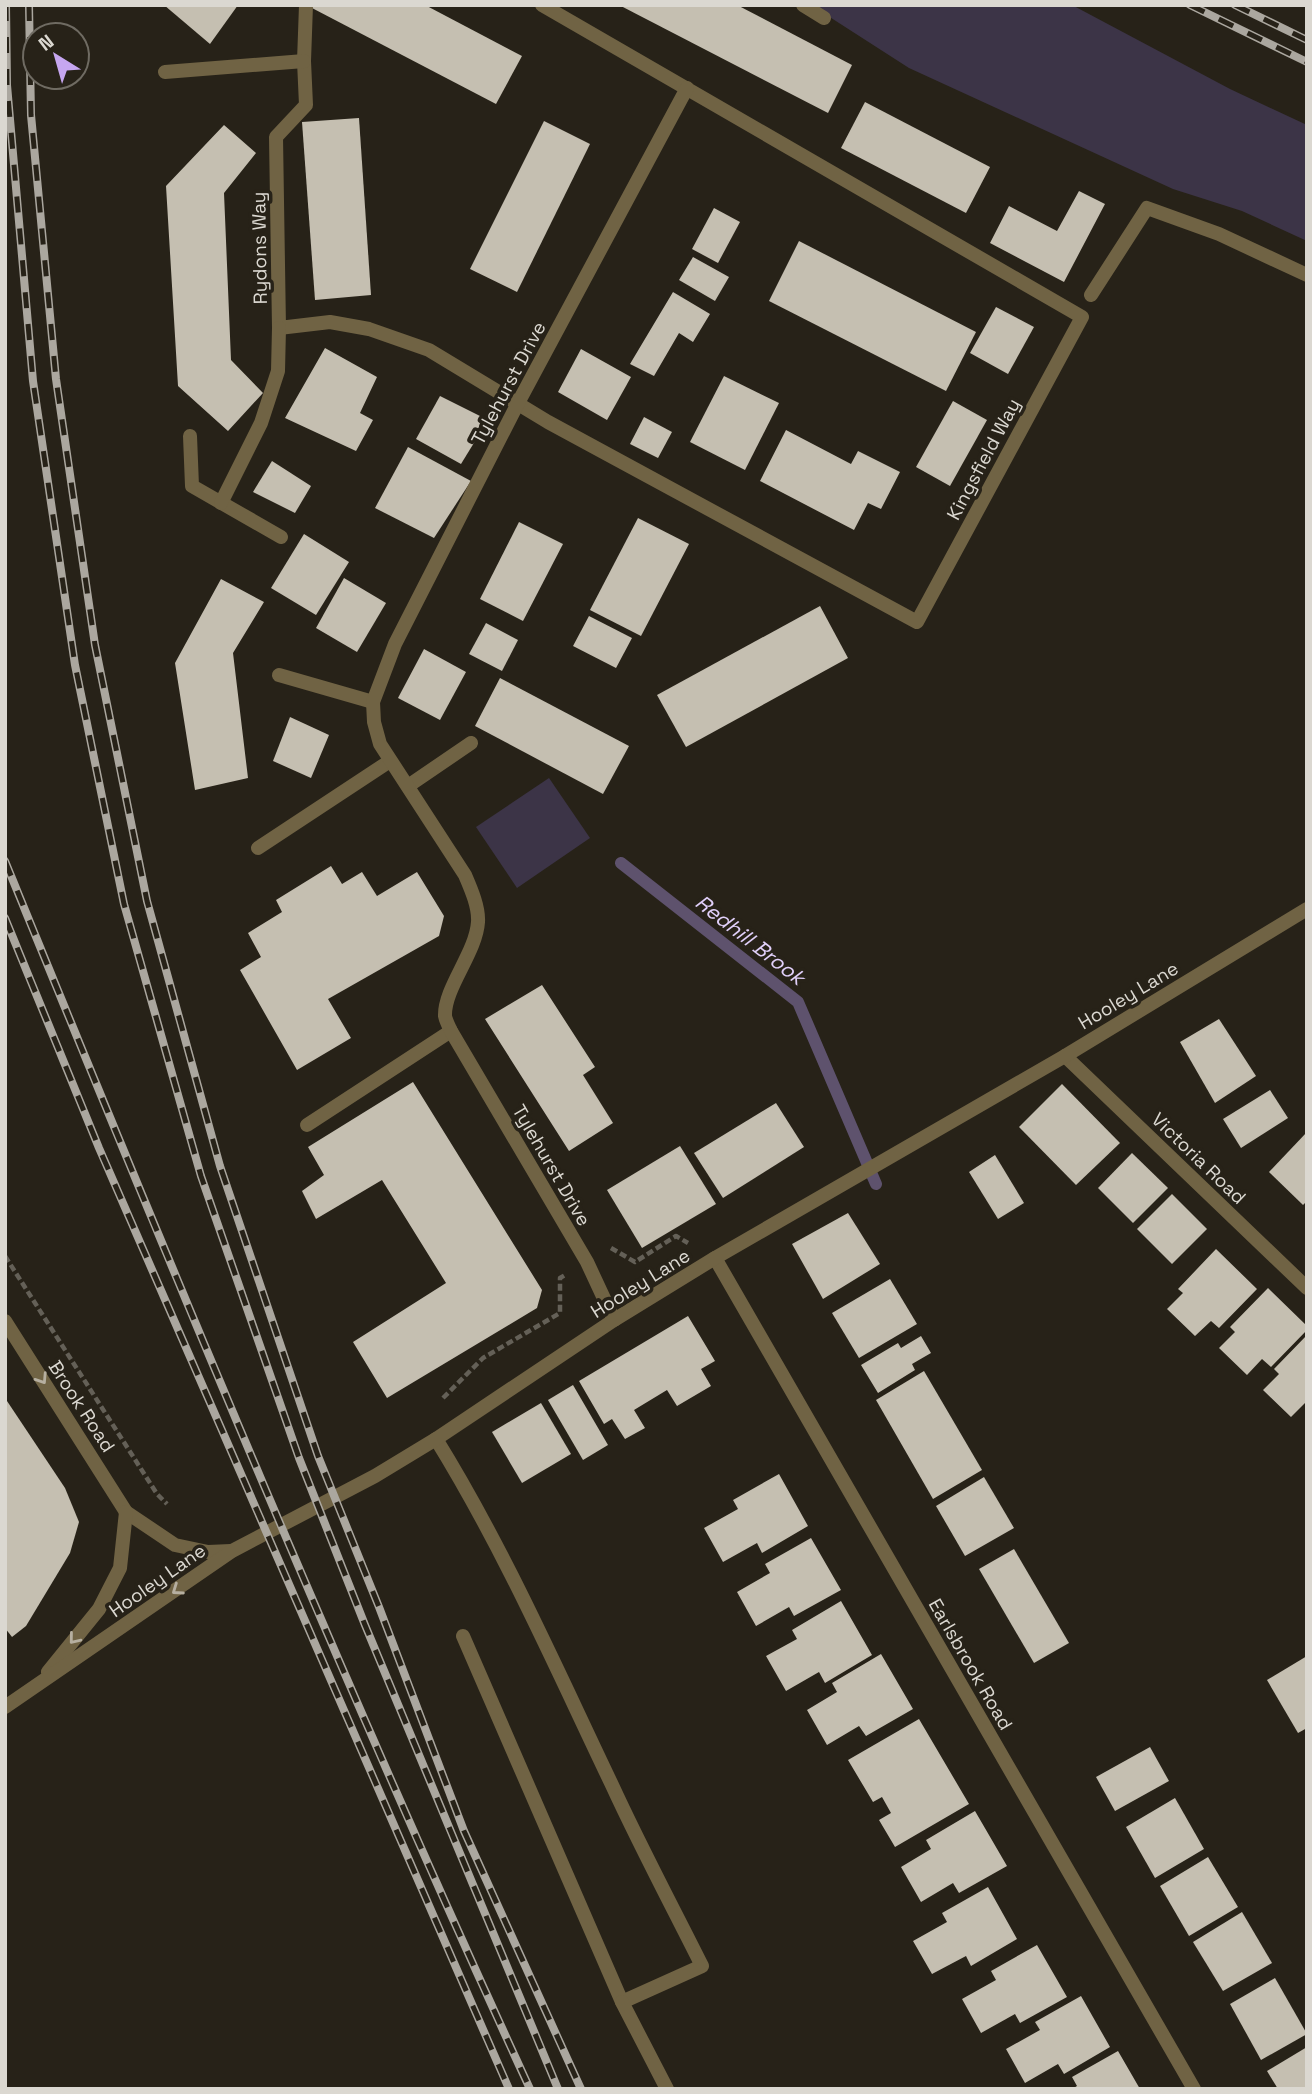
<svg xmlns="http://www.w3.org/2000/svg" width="1312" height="2094" viewBox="0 0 1312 2094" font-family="'Space Grotesk',sans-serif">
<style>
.green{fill:#3c3447}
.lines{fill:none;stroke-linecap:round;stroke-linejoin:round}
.stream{stroke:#5e526d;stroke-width:12}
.building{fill:#c5bfb1}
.path{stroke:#646057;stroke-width:4.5;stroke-dasharray:7 3.5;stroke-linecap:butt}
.lane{stroke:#706344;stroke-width:14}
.street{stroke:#706344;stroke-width:14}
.rail-casing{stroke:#aba79f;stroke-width:8}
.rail{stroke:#272218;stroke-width:5;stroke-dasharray:16;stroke-linecap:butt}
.oneway{stroke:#b6afa0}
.labels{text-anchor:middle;stroke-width:7;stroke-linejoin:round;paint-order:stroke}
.street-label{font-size:19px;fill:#dbd8d1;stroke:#272218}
.water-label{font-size:21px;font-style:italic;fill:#e1d0fa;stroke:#272218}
</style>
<rect width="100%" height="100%" fill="#272218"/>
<g class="green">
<polygon points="811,5 1072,5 1230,89 1307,125 1307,241 1242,211 1173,189 909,68"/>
<polygon points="549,778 590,838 517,888 476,827"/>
</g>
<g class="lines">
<polyline class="stream" points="621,863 798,1002 876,1184"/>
</g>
<g class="building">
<polygon points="164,5 238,5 210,44"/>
<polygon points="313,5 425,5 522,56 496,104 312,8"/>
<polygon points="619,5 737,5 852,65 828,113"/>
<polygon points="865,102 990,167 966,213 841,148"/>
<polygon points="359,118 371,295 315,300 302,122"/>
<polygon points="544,121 590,144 517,292 470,269"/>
<polygon points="224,125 256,153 224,193 231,360 263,393 228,431 178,386 166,186"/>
<polygon points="1079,191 1105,204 1064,282 990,243 1009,206 1057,231"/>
<polygon points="714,208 740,222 718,263 692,249"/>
<polygon points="799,241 976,332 946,391 769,301"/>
<polygon points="693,257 729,277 715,301 679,280"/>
<polygon points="673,292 710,314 693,342 679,333 654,376 630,364"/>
<polygon points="996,307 1034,327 1008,374 970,353"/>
<polygon points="325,348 377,377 360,413 373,420 356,451 285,418"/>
<polygon points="581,349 631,377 607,420 558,392"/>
<polygon points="724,376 779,403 745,470 690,442"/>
<polygon points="440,396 488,420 461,464 416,439"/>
<polygon points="953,401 987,420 950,486 916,467"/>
<polygon points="644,417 672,432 658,458 630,444"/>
<polygon points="786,430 851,464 858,451 900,472 881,509 868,503 854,530 760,481"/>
<polygon points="408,447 471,481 434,538 375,508"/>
<polygon points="272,461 311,486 295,513 253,492"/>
<polygon points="638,518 689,544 641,636 590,610"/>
<polygon points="519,522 563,544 523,621 480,599"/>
<polygon points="304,534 349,562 316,615 271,588"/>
<polygon points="344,578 386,603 357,652 316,628"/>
<polygon points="221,579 264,602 233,653 248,778 195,790 175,663"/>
<polygon points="820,606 848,658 686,747 657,695"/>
<polygon points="589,616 632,638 616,668 573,646"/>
<polygon points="486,623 518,640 502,671 469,654"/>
<polygon points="424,649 466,672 440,720 398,698"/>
<polygon points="500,678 629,746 603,794 475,726"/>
<polygon points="290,717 329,735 311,778 273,761"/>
<polygon points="331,866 342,884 362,872 377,896 417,872 444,916 439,936 328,999 351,1038 297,1070 240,970 261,957 248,933 282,912 276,900"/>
<polygon points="542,985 595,1067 583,1075 613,1123 569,1151 485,1019"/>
<polygon points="1219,1019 1256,1076 1215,1103 1180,1042"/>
<polygon points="413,1082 542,1290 537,1308 387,1398 353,1342 446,1283 382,1180 316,1219 302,1191 324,1175 308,1147"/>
<polygon points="1062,1084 1120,1143 1076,1185 1019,1127"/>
<polygon points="1270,1090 1288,1118 1241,1148 1223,1119"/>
<polygon points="776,1103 804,1147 723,1198 694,1153"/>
<polygon points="1307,1132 1307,1201 1303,1205 1269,1172"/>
<polygon points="680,1146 716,1204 642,1248 607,1190"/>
<polygon points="1132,1153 1168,1188 1133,1223 1098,1188"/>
<polygon points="995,1155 1024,1203 998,1219 969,1172"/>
<polygon points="1172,1194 1207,1229 1172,1264 1137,1229"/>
<polygon points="848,1213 880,1264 823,1299 792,1244"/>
<polygon points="1216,1249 1257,1289 1219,1328 1211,1321 1195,1336 1167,1309 1183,1293 1178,1289"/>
<polygon points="890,1279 917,1324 859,1358 832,1313"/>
<polygon points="1268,1288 1307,1326 1307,1330 1271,1367 1262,1359 1247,1375 1219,1348 1235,1332 1230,1327"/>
<polygon points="688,1316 715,1361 701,1369 711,1386 677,1406 667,1390 634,1410 645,1428 625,1439 612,1419 604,1424 579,1381"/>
<polygon points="1307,1335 1307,1401 1291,1417 1263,1390 1279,1374 1274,1369"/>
<polygon points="921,1336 931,1353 912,1364 915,1370 878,1393 861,1365 898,1343 901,1348"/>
<polygon points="924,1371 982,1470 933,1499 876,1400"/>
<polygon points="573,1385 608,1445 583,1460 548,1400"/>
<polygon points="5,1398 65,1488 79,1522 70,1553 26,1626 12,1637 5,1628"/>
<polygon points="541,1403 571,1454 522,1483 492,1432"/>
<polygon points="779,1474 808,1526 762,1553 757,1543 723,1562 704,1528 738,1509 733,1500"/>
<polygon points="984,1477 1014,1528 965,1556 936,1506"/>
<polygon points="811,1538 841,1590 794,1616 789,1607 756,1626 737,1592 770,1573 765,1564"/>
<polygon points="1014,1549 1069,1643 1034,1663 979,1569"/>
<polygon points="841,1601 872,1655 825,1683 819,1672 786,1691 766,1656 797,1639 792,1630"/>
<polygon points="881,1654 913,1709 866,1736 859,1726 827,1745 807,1710 837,1692 832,1683"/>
<polygon points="1307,1656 1307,1728 1298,1733 1267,1680"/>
<polygon points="919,1719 969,1804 895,1847 879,1820 891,1813 882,1797 873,1802 848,1760"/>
<polygon points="1150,1747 1169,1781 1115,1811 1096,1777"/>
<polygon points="1175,1798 1204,1849 1155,1878 1126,1827"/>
<polygon points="975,1811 1007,1866 959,1893 953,1883 921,1902 901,1867 931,1849 926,1840"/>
<polygon points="1208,1857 1238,1907 1189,1936 1160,1886"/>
<polygon points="988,1887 1017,1939 971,1966 966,1956 932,1974 913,1941 947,1922 942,1913"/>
<polygon points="1242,1912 1272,1963 1223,1991 1193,1942"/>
<polygon points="1037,1945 1067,1997 1020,2023 1015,2014 981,2033 962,1999 996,1980 991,1971"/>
<polygon points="1275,1978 1307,2034 1261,2060 1230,2004"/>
<polygon points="1081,1996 1110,2047 1064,2074 1058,2064 1025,2083 1006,2049 1040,2030 1035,2022"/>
<polygon points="1307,2047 1307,2089 1278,2089 1267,2071"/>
<polygon points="1118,2051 1140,2089 1072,2089 1077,2086 1072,2077"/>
</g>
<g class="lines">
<g class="path">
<polyline points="611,1248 635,1262 676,1236 688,1243"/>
<polyline points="5,1256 157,1494 167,1504"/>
<polyline points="443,1398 483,1358 560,1313 560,1278 565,1275"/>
</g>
<g class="lane">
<polyline points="803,5 824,18"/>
<polyline points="1091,295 1147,208 1219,234 1307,275"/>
<path d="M 436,1439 C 504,1549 556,1668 612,1785 C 640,1846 672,1906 702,1966 L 622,2002 L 463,1636"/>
<polyline points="622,2002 667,2089"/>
</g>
<g class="street">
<polyline points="306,5 304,61 306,105 276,137 279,328 330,322 369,329 429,350 548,422 917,622 1082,317 542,5"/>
<polyline points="165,72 304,61"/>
<polyline points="190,436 192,486 281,537"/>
<polyline points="221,503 261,423 278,371 279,328"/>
<polyline points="279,675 373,702"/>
<polyline points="408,786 471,743"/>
<polyline points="258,848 390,761"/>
<polyline points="1065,1056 1307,1288"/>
<polyline points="307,1125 451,1031"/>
<polyline points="715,1258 1194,2089"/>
<path d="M 614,1320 L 587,1262 L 451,1031 C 449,1027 446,1021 445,1016 C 444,988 476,953 478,922 C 479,907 471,889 465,875 L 380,744 L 374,722 L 373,702 L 395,644 L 518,403 L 687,88"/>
<polyline points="5,1321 126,1512 175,1545 208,1552 231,1551"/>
<polyline points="48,1672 99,1609 120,1568 126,1512"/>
<polyline points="5,1707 232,1551 375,1476 436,1439 614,1320 715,1258 1065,1056 1307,909"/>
</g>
<defs>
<g id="rail">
<polyline points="6,5 7,85 33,381 75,665 124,904 201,1176 299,1458 365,1625 558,2089"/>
<polyline points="29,5 31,115 56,379 95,645 147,901 220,1166 318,1456 379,1607 464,1831 581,2089"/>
<polyline points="1190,5 1307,62"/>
<polyline points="1235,5 1307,40"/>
<path d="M 5,861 C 173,1273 344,1685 530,2089"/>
<polyline points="5,918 99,1148 509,2089"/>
</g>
</defs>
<use href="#rail" class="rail-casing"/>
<use href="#rail" class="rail"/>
</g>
<defs><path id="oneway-chevron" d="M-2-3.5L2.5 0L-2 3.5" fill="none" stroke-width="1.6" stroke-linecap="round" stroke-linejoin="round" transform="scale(1.75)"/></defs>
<g class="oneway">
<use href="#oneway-chevron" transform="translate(42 1379) rotate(57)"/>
<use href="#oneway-chevron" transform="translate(177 1590) rotate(145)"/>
<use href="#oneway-chevron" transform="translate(74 1639) rotate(129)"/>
</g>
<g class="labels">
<g class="street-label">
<text transform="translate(259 248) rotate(-91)" y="7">Rydons Way</text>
<text transform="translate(508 383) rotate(-62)" y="7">Tylehurst Drive</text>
<text transform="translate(983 459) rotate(-62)" y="7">Kingsfield Way</text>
<text transform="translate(1128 995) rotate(-31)" y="7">Hooley Lane</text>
<text transform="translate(1199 1158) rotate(44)" y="7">Victoria Road</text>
<text transform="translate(552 1165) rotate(60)" y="7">Tylehurst Drive</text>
<text transform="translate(640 1283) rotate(-32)" y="7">Hooley Lane</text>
<text transform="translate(82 1406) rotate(57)" y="7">Brook Road</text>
<text transform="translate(157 1580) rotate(-35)" y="7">Hooley Lane</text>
<text transform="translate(971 1664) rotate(60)" y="7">Earlsbrook Road</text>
</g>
<g class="water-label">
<text transform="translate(750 940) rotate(38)" y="7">Redhill Brook</text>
</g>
</g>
<rect width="1312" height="2094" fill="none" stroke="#dbd8d1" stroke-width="14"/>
<g transform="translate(56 56) rotate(323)"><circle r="33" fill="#272218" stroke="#6f6b62" stroke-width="2"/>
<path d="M0-5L12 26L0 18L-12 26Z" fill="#c6a6f0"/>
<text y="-10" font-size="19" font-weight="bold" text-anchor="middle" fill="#dbd8d1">N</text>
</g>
</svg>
